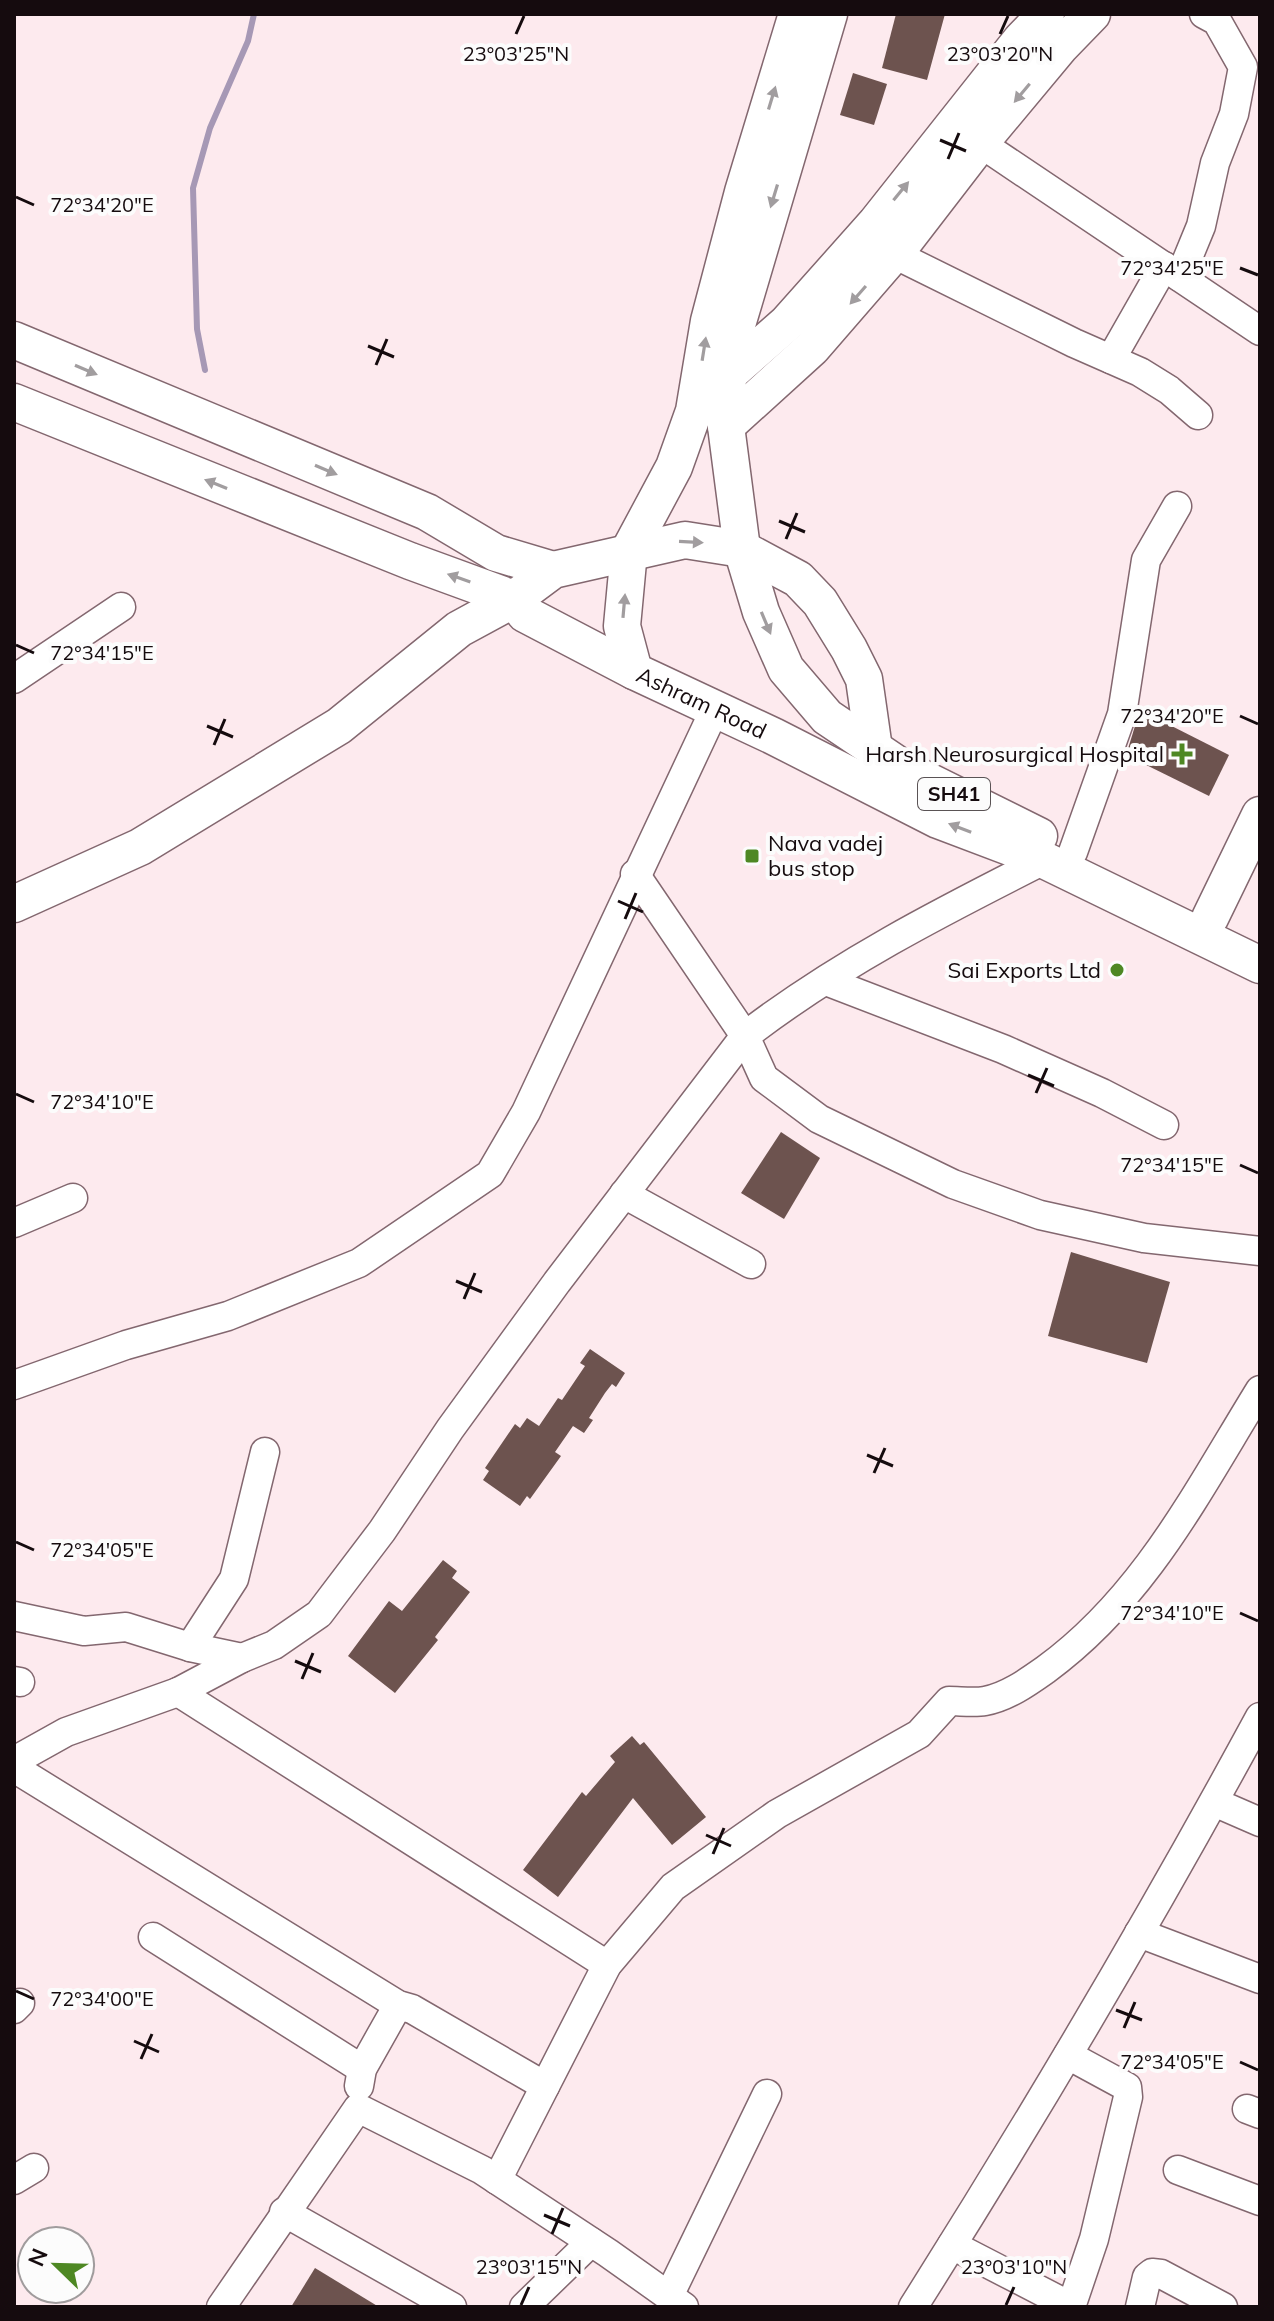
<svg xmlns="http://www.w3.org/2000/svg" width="1274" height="2321" viewBox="0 0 1274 2321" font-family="Mulish,sans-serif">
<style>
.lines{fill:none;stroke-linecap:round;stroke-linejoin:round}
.stream{stroke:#a698b5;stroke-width:6}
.building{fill:#6d534f}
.minor-casing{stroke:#83676f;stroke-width:31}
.major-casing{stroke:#83676f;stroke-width:39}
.minor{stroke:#fff;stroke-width:28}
.major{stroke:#fff;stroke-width:36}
.oneway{fill:#a19d9f}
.ticks{fill:none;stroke:#150b0e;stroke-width:3}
.poi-dot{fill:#4e8823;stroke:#fcfcfc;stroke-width:3}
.labels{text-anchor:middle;stroke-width:8;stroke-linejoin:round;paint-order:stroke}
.shield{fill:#fcfcfc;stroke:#5a5355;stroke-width:2}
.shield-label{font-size:20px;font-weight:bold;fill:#150b0e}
.street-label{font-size:22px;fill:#150b0e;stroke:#fcfcfc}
.poi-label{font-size:22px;fill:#150b0e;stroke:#fcfcfc;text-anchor:end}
.ticks-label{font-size:20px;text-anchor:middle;fill:#150b0e;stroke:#fcfcfc;stroke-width:8;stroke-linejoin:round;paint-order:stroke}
</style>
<rect width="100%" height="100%" fill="#fdeaee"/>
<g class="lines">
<polyline class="stream" points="205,370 197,329 193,188 210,128 248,41 254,14"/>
</g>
<g class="building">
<polygon points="896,14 945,14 927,80 882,68"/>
<polygon points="853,73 887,84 874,125 840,115"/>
<polygon points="1140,710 1229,755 1209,796 1126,755"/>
<polygon points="781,1132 820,1158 784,1219 741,1193"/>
<polygon points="1071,1252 1170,1282 1147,1363 1048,1336"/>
<polygon points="590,1349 625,1373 616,1387 612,1384 605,1393 589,1418 593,1420 584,1433 573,1426 555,1452 561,1456 530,1499 527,1496 520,1506 483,1480 489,1471 485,1468 515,1424 520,1428 527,1418 539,1426 558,1398 562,1400 585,1366 580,1363"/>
<polygon points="443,1560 457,1571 452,1578 470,1592 435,1637 438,1640 395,1693 348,1656 389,1601 402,1611"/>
<polygon points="632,1736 640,1745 644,1742 706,1817 672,1845 633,1798 558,1897 523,1870 582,1792 586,1796 615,1762 610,1756"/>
<polygon points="315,2268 379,2307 291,2307"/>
</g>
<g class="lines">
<defs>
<g id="minor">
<polyline points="980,143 1260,331"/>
<polyline points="894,254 1074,343 1140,372 1169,390 1198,415"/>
<polyline points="1180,277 1201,226 1215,163 1234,114 1243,67 1217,21 1204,14"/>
<polyline points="1111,359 1164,266"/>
<polyline points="14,679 121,607"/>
<polyline points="1073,852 1122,714 1146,560 1177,506"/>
<polyline points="635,874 745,1036 764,1078 819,1119 953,1184 1040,1215 1144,1238 1260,1251"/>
<polyline points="826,981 1003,1049 1102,1093 1164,1125"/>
<polyline points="624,1194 751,1264"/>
<polyline points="14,1223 73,1198"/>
<polyline points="14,1385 126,1345 228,1316 359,1263 490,1174 526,1112 715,709"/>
<polyline points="14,1616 84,1631 126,1627 190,1647 242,1658"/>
<polyline points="190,1647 234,1579 265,1452"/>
<polyline points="14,1681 20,1682"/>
<polyline points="178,1692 607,1965"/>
<path d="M 14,1761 L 66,1732 L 178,1692 L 242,1658 L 274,1645 L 319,1614 L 382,1531 L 450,1429 L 557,1282 L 745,1036 C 837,965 941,912 1044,860"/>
<polyline points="14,1768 398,2005 412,2009 545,2086"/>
<polyline points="1214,1802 1260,1822"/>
<polyline points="1139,1933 1260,1979"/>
<polyline points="153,1937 362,2069"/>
<polyline points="14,2009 20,2003"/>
<polyline points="1068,2055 1127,2087 1128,2097 1094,2239 1071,2307"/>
<polyline points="359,2086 362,2069 398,2005"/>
<polyline points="1247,2109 1260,2114"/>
<polyline points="1178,2170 1260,2201"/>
<polyline points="14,2180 34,2168"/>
<path d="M 497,2180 L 607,1965 L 673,1887 L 777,1814 L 919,1734 L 949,1701 C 960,1701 974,1703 985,1701 C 1007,1697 1028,1682 1045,1670 C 1144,1598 1197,1492 1260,1390"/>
<polyline points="284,2212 452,2307"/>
<polyline points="952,2245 1072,2307"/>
<polyline points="669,2296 767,2094"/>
<polyline points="221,2307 358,2108 482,2170 608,2253 684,2307"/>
<polyline points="524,2307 591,2242"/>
<path d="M 913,2307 C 1035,2114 1151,1918 1260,1717"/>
<polyline points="1140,2307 1147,2277 1152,2273 1161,2274 1223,2307"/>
</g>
<g id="major">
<path id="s1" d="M 797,14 L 743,192 L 709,321 L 694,411 L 674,467 L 629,551 L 622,626 L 634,671 L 773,736 L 938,820 L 1044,860 L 1260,965"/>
<polyline points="829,14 737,325 728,372 726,426 742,549 761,612 786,669 827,717 904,769 1039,836"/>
<polyline points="14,340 427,512 496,553 553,570"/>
<polyline points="722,380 787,323 876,223 1021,40 1046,14"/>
<polyline points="14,402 410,561 514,599 525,614 634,671"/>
<polyline points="726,426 812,348 903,243 980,143 1060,47 1092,14"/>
<polyline points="14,904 140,847 339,726 459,629 514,599 553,570 685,540 742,549 798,579 820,602 849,649 864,679 874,749"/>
<polyline points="1210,918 1260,815"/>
</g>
</defs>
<use href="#minor" class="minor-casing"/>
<use href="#major" class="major-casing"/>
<use href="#minor" class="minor"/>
<use href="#major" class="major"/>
</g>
<defs><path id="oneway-solid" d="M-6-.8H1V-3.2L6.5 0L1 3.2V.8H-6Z" transform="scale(2)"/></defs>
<g class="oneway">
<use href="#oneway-solid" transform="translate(1022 93) rotate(130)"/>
<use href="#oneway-solid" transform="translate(772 98) rotate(-73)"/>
<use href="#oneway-solid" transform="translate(901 191) rotate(-51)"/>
<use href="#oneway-solid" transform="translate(774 196) rotate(107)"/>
<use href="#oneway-solid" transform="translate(858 295) rotate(131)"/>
<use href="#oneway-solid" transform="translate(704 349) rotate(-81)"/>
<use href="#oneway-solid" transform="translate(86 370) rotate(23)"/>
<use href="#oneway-solid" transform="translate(326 470) rotate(23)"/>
<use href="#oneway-solid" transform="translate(216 484) rotate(-158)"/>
<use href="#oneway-solid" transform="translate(691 542) rotate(3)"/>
<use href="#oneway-solid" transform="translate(459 578) rotate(-161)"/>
<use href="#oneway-solid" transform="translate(624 606) rotate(-85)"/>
<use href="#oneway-solid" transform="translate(766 623) rotate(67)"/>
<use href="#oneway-solid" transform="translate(960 828) rotate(-159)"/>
</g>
<path class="ticks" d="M 516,34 L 524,16M 1000,34 L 1008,16M 940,140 L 966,151M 948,159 L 959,133M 16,197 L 34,205M 1240,268 L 1258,275M 368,346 L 394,357M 376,365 L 387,339M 779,521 L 805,532M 786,539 L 797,513M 16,645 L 34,653M 1240,716 L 1258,724M 207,726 L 233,737M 214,745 L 225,719M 618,901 L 643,912M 625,919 L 636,893M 1028,1075 L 1054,1086M 1036,1093 L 1047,1068M 16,1094 L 34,1102M 1240,1165 L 1258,1173M 456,1281 L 482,1292M 464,1299 L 475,1273M 867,1455 L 893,1466M 874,1473 L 885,1448M 16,1542 L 34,1550M 1240,1613 L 1258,1621M 295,1661 L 321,1672M 302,1679 L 313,1653M 706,1835 L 731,1846M 713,1854 L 724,1828M 16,1991 L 34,1999M 1116,2010 L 1142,2020M 1124,2028 L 1135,2002M 134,2041 L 159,2052M 141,2059 L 152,2034M 1240,2062 L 1258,2070M 544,2215 L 570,2226M 552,2234 L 563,2208M 521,2305 L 529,2287M 1006,2305 L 1014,2287"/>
<g class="poi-dot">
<path d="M1178 742h8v8h8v8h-8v8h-8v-8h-8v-8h8z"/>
<rect x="744" y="848" width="16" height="16" rx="4"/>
<circle cx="1117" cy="970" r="8"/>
</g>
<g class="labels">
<rect class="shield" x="918" y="778" width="72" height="32" rx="6"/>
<g class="shield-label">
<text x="954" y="801">SH41</text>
</g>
<g class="street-label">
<text dy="8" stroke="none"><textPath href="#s1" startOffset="762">Ashram Road</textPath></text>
</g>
<g class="poi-label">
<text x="1164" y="762">Harsh Neurosurgical Hospital</text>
<text x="768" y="851" text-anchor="start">Nava vadej<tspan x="768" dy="25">bus stop</tspan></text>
<text x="1101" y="978">Sai Exports Ltd</text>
</g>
</g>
<g class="ticks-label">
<text x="516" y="61">23°03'25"N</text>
<text x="1000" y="61">23°03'20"N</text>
<text x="102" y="212">72°34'20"E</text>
<text x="1172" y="275">72°34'25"E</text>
<text x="102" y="660">72°34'15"E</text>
<text x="1172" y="723">72°34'20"E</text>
<text x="102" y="1109">72°34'10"E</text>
<text x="1172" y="1172">72°34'15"E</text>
<text x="102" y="1557">72°34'05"E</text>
<text x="1172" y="1620">72°34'10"E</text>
<text x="102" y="2006">72°34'00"E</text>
<text x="1172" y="2069">72°34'05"E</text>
<text x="529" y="2274">23°03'15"N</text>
<text x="1014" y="2274">23°03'10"N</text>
</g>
<rect width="1274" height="2321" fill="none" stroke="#150b0e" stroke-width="32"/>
<g transform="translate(56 2265) rotate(293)"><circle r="38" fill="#fcfcfc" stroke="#a09c9d" stroke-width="2"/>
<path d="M0-6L14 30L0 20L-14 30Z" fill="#4e8823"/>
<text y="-12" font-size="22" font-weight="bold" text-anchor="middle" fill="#150b0e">N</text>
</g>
</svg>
